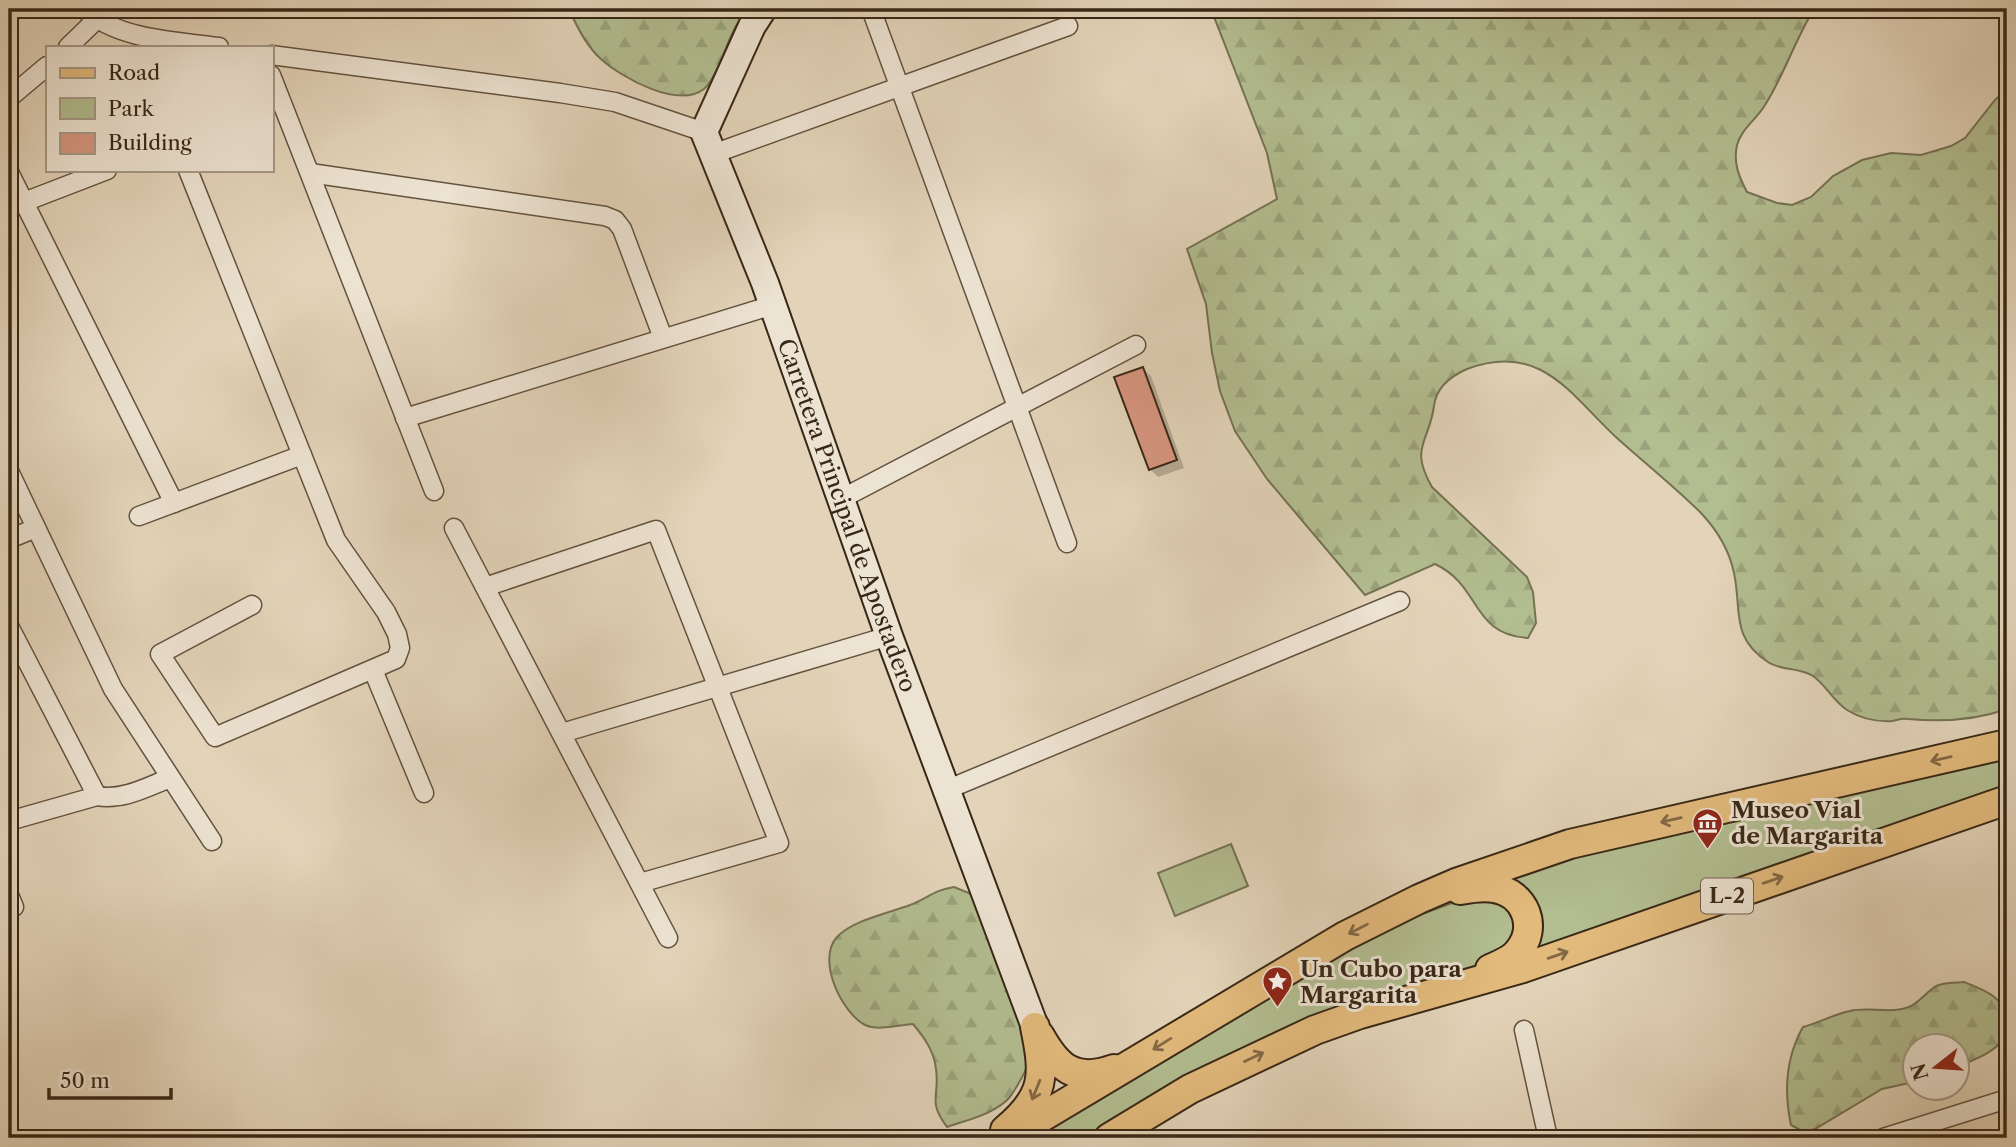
<svg xmlns="http://www.w3.org/2000/svg" width="2016" height="1147" viewBox="0 0 2016 1147" font-family="'Libre Caslon Text',serif">
<style>
.green{fill:#b2bd90;stroke:#757253;stroke-width:2}
.forest{fill:url(#forest-firs);stroke:#757253;stroke-width:2}
.shadow{fill:#0003}
.building{fill:#d79680;stroke:#382716;stroke-width:2}
.lines{fill:none;stroke-linecap:round;stroke-linejoin:round}
.street-casing{stroke:#63523f;stroke-width:21}
.secondary-casing{stroke:#382716;stroke-width:30}
.primary-casing{stroke:#382716;stroke-width:32}
.street{stroke:#ede3d2;stroke-width:18}
.secondary{stroke:#ede3d2;stroke-width:26}
.primary{stroke:#e2ba7c;stroke-width:28}
.oneway{stroke:#846944}
.labels{text-anchor:middle;stroke-width:6;stroke-linejoin:round;paint-order:stroke}
.shield{fill:#ede3d2;stroke:#6e5f4e;stroke-width:2}
.shield-label{font-size:21px;font-weight:bold;fill:#382716}
.street-label{font-size:23px;fill:#382716;stroke:#ede3d2}
.poi-label{font-size:23px;font-weight:bold;fill:#382716;stroke:#ede3d2;text-anchor:start}
</style>
<defs>
<pattern id="forest-firs" width="22" height="20" patternUnits="userSpaceOnUse" patternTransform="scale(1.75)"><rect width="22" height="20" fill="#b2bd90"/><path d="M5 1l3.5 6h-7zM16 11l3.5 6h-7z" fill="#9aa27b"/></pattern>
</defs>
<rect width="100%" height="100%" fill="#e3d4b9"/>
<filter id="stains"><feTurbulence type="fractalNoise" baseFrequency=".00286" numOctaves="4"/><feColorMatrix values="0 0 0 0 .2 0 0 0 0 .09 0 0 0 0 .02 0 0 0 .5 -.17"/></filter>
<radialGradient id="worn" r=".72"><stop offset=".6" stop-color="#630" stop-opacity="0"/><stop offset="1" stop-color="#630" stop-opacity=".3"/></radialGradient>
<g class="green">
<polygon points="2007,753 2007,791 1535,956 1506,873"/>
<polygon points="1231,844 1248,886 1175,916 1158,873"/>
<polygon points="1472,896 1510,903 1518,942 1479,966 1409,987 1278,1031 1198,1071 1085,1138 1028,1138 1320,963 1408,919"/>
</g>
<g class="forest">
<path d="M 569,9 L 749,9 C 745,15 740,20 736,26 C 727,41 716,80 704,89 C 678,109 622,78 601,59 C 587,47 576,25 569,9 Z"/>
<polygon points="1062,9 1124,9 1067,19"/>
<path d="M 1211,9 L 1814,9 C 1795,40 1784,75 1765,105 C 1756,120 1742,128 1737,145 C 1733,163 1739,177 1747,192 L 1777,203 L 1792,205 L 1811,197 L 1833,176 L 1862,160 L 1891,153 L 1921,155 L 1951,146 L 1965,138 L 1995,100 L 2007,89 L 2007,709 C 1976,720 1940,722 1908,719 C 1903,718 1897,720 1892,721 C 1876,722 1860,718 1847,710 C 1833,701 1826,685 1813,676 C 1799,667 1781,671 1768,662 C 1730,637 1742,610 1734,573 C 1729,549 1717,530 1701,513 C 1675,487 1646,464 1618,439 C 1571,396 1542,341 1467,369 C 1451,376 1436,388 1434,406 C 1429,443 1409,447 1432,487 L 1527,577 L 1533,592 L 1536,623 L 1528,638 C 1470,634 1482,586 1435,564 L 1365,595 L 1267,479 L 1235,431 L 1220,391 L 1212,353 L 1206,304 L 1187,249 L 1277,199 L 1267,153 Z"/>
<path d="M 954,887 L 981,898 C 993,932 1035,1038 1026,1069 C 1024,1075 1013,1093 1010,1097 C 995,1114 967,1120 947,1127 C 927,1100 940,1097 936,1069 C 934,1051 924,1037 913,1024 C 899,1025 878,1031 865,1025 C 842,1013 816,960 837,937 C 853,920 889,913 910,905 C 928,898 934,890 954,887 Z"/>
<path d="M 1964,982 C 1985,990 2007,998 2007,1024 C 2007,1032 2005,1037 2000,1043 C 1989,1055 1971,1061 1957,1067 L 1956,1046 L 1914,1046 L 1914,1082 L 1882,1089 L 1815,1129 L 1804,1132 L 1791,1125 C 1784,1092 1786,1057 1803,1027 C 1819,1023 1834,1014 1850,1011 C 1870,1006 1892,1015 1911,1006 C 1919,1002 1925,994 1932,989 C 1940,982 1953,983 1964,982 Z"/>
</g>
<polygon class="shadow" points="1143,369 1151,376 1184,468 1158,477 1150,469"/>
<polygon class="building" points="1143,367 1177,460 1149,470 1114,377"/>
<g class="lines">
<defs>
<g id="street">
<path d="M 84,9 C 119,40 174,41 219,47"/>
<polyline points="871,9 1067,543"/>
<polyline points="68,47 96,20"/>
<polyline points="271,55 560,93 615,102 704,132"/>
<polyline points="271,75 434,491"/>
<polyline points="9,98 47,66"/>
<polyline points="713,154 1068,26"/>
<polyline points="188,170 336,540 386,612 397,634 400,648 396,659 215,737 160,654 252,605"/>
<polyline points="9,172 174,503"/>
<polyline points="310,173 605,216 615,220 622,229 663,338"/>
<polyline points="24,202 107,170"/>
<polyline points="405,418 773,305"/>
<polyline points="9,471 113,689 212,841"/>
<polyline points="841,499 1136,345"/>
<polyline points="139,516 302,455"/>
<polyline points="454,528 668,938"/>
<polyline points="9,539 36,528"/>
<polyline points="485,587 656,530 779,843 640,883"/>
<polyline points="9,626 97,796"/>
<polyline points="373,670 424,793"/>
<polyline points="562,733 889,636"/>
<polyline points="946,790 1400,601"/>
<path d="M 9,821 L 97,796 C 122,801 147,787 170,778"/>
<polyline points="9,895 14,907"/>
<polyline points="1524,1030 1548,1138"/>
<polyline points="1883,1138 2007,1099"/>
</g>
<g id="secondary">
<path id="s1" d="M 763,9 L 752,26 L 704,132 L 765,283 L 889,636 L 1035,1027"/>
</g>
<g id="primary">
<path d="M 1460,890 C 1471,888 1483,886 1494,888 C 1525,893 1539,927 1518,952 C 1512,960 1499,965 1490,969"/>
<path d="M 1040,1036 C 1058,1068 1075,1083 1114,1069"/>
<path d="M 1005,1130 C 1046,1096 1045,1075 1035,1027"/>
<polyline points="1007,1138 1345,936 1419,899 1456,883 1570,844 2007,744"/>
<polyline points="1109,1138 1190,1089 1315,1030 1360,1014 1523,968 2007,800"/>
</g>
</defs>
<use href="#street" class="street-casing"/>
<use href="#secondary" class="secondary-casing"/>
<use href="#primary" class="primary-casing"/>
<use href="#street" class="street"/>
<use href="#secondary" class="secondary"/>
<use href="#primary" class="primary"/>
</g>
<defs><path id="oneway-shaft" d="M-6 0H5M1.5-3L5.5 0L1.5 3" fill="none" stroke-width="1.6" stroke-linecap="round" stroke-linejoin="round" transform="scale(1.75)"/></defs>
<g class="oneway">
<use href="#oneway-shaft" transform="translate(1941 759) rotate(167)"/>
<use href="#oneway-shaft" transform="translate(1671 820) rotate(167)"/>
<use href="#oneway-shaft" transform="translate(1773 880) rotate(-19)"/>
<use href="#oneway-shaft" transform="translate(1358 929) rotate(153)"/>
<use href="#oneway-shaft" transform="translate(1558 955) rotate(-19)"/>
<use href="#oneway-shaft" transform="translate(1162 1044) rotate(148)"/>
<use href="#oneway-shaft" transform="translate(1254 1057) rotate(-26)"/>
<use href="#oneway-shaft" transform="translate(1036 1090) rotate(112)"/>
</g>
<defs>
<symbol id="museum-pin" viewBox="-11 -11 22 30"><path d="M0 17L-7.5 6A9.5 9.5 0 1 1 7.5 6Z" fill="#8f2418" stroke="#ede3d2"/><path d="M0-6L6-3V-2H-6V-3ZM-5-1h2V3h-2ZM-1-1h2V3h-2ZM3-1h2V3H3ZM-6 4H6V6H-6Z" fill="#fff"/></symbol>
<symbol id="sight-pin" viewBox="-11 -11 22 30"><path d="M0 17L-7.5 6A9.5 9.5 0 1 1 7.5 6Z" fill="#8f2418" stroke="#ede3d2"/><path d="M0-6L1.8-2.2L6-1.7L2.9 1.2L3.7 5.4L0 3.3L-3.7 5.4L-2.9 1.2L-6-1.7L-1.8-2.2Z" fill="#fff"/></symbol>
</defs>
<g fill-rule="evenodd">
<use href="#museum-pin" x="1690" y="806" width="35" height="47"/>
<use href="#sight-pin" x="1260" y="964" width="35" height="47"/>
</g>
<g class="labels">
<rect class="shield" x="1701" y="878.5" width="52" height="35" rx="5"/>
<g class="shield-label">
<text x="1727" y="903">L-2</text>
</g>
<g class="street-label">
<text dy="8" stroke="none"><textPath href="#s1" startOffset="546">Carretera Principal de Apostadero</textPath></text>
</g>
<g class="poi-label">
<text x="1731" y="818">Museo Vial<tspan x="1731" dy="26">de Margarita</tspan></text>
<text x="1300" y="977">Un Cubo para<tspan x="1300" dy="26">Margarita</tspan></text>
</g>
</g>
<rect width="2016" height="1147" fill="none" stroke="#e3d4b9" stroke-width="35"/>
<rect x="10" y="10" width="1995" height="1126" fill="none" stroke="#382716" stroke-width="3.5"/>
<rect x="18" y="18" width="1981" height="1112" fill="none" stroke="#382716" stroke-width="2"/>
<rect x="46" y="46" width="228" height="126" fill="#ede3d2" stroke="#a59887" stroke-width="2"/>
<rect x="60" y="68" width="35" height="10" fill="#e2ba7c" stroke="#a59887" stroke-width="2"/>
<text x="108" y="80" font-size="21" fill="#382716">Road</text>
<rect x="60" y="98" width="35" height="21" fill="#b2bd90" stroke="#a59887" stroke-width="2"/>
<text x="108" y="116" font-size="21" fill="#382716">Park</text>
<rect x="60" y="133" width="35" height="21" fill="#d79680" stroke="#a59887" stroke-width="2"/>
<text x="108" y="150" font-size="21" fill="#382716">Building</text>
<g transform="translate(1936 1067) rotate(253)"><circle r="33" fill="#ede3d2" stroke="#a59887" stroke-width="2"/>
<path d="M0-5L12 26L0 18L-12 26Z" fill="#8f2418"/>
<text y="-10" font-size="19" font-weight="bold" text-anchor="middle" fill="#382716">N</text>
</g>
<path d="M49 1088v10h122v-10" fill="none" stroke="#382716" stroke-width="3.5"/>
<text x="60" y="1088" font-size="21" fill="#382716" stroke="#ede3d2" stroke-width="5" paint-order="stroke">50 m</text>
<rect width="100%" height="100%" filter="url(#stains)"/>
<rect width="100%" height="100%" fill="url(#worn)"/>
</svg>
